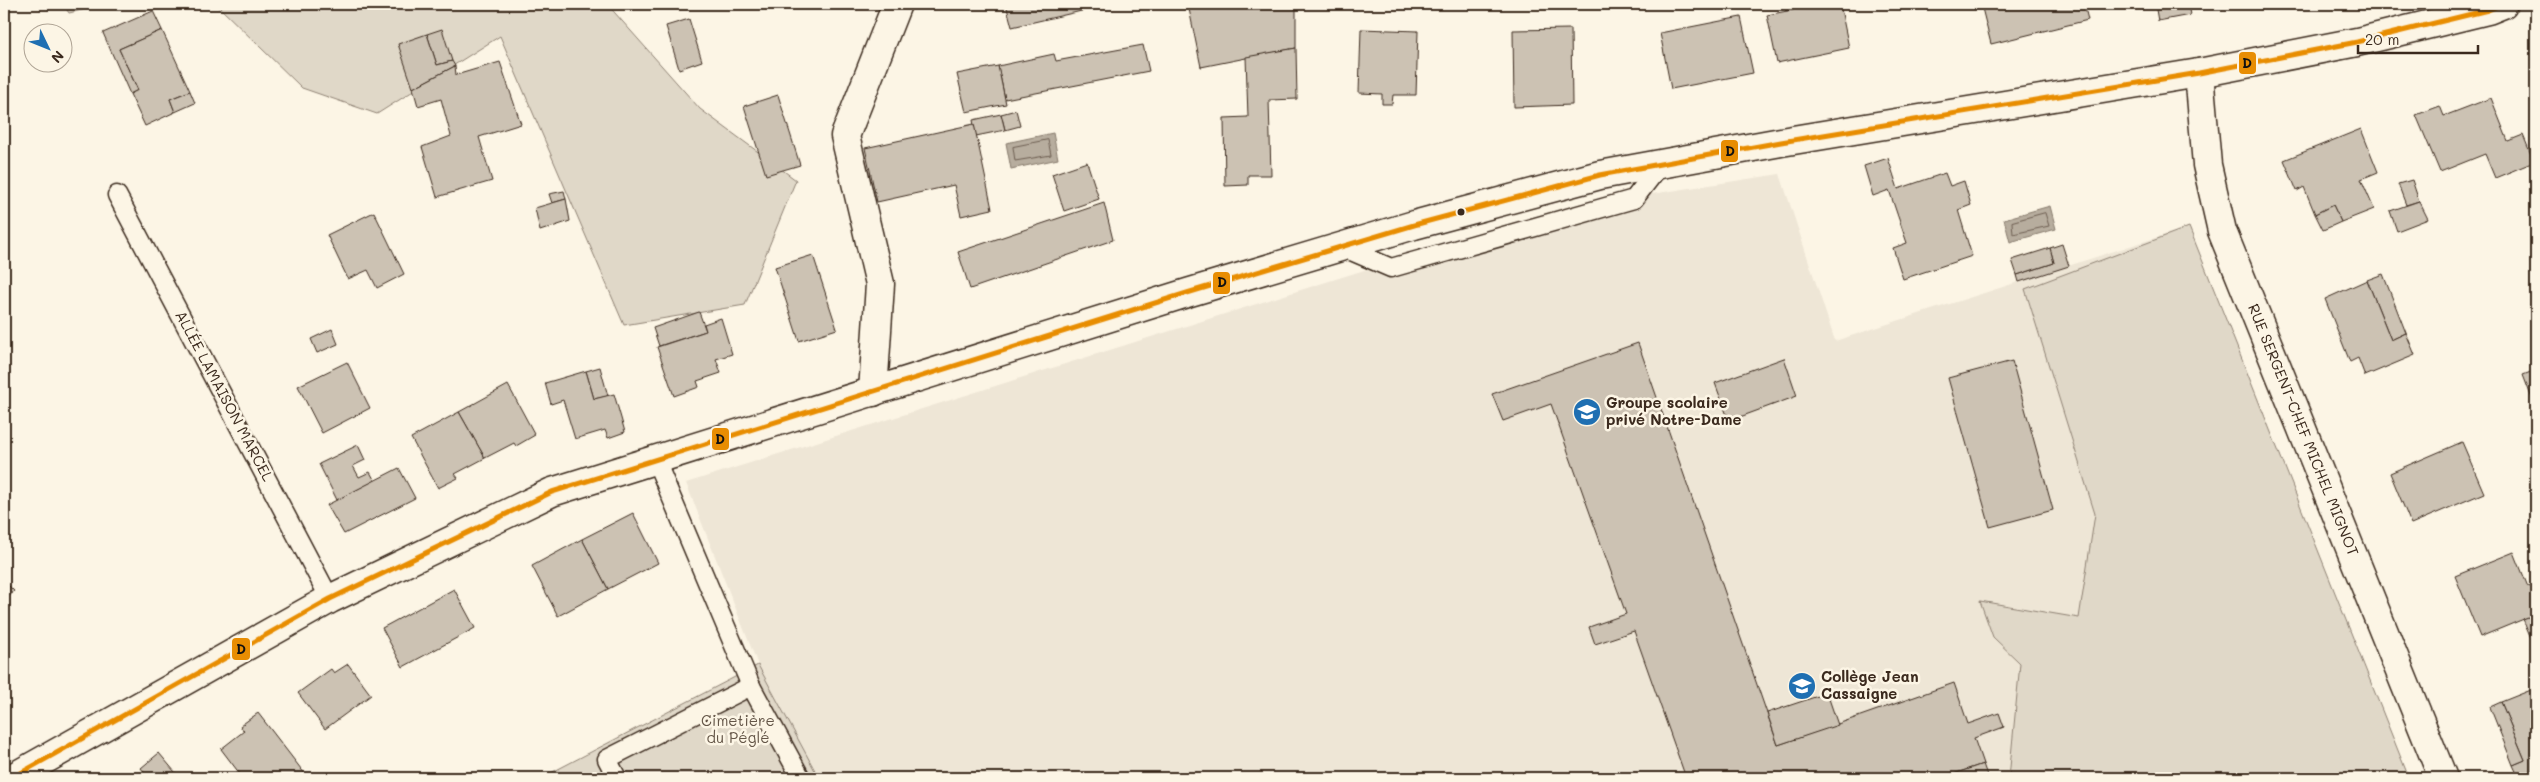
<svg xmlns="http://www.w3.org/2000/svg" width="2540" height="782" viewBox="0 0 2540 782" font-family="Mali,sans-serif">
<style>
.built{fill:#eee6d6}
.green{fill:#e0d8c8;stroke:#8e8173}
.water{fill:#b7ad9e;stroke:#85796b}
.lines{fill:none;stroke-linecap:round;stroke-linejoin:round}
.shore{stroke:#6d5e51;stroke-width:1}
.building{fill:#ccc2b3;stroke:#3b2a1e}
.service-casing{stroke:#3b2a1e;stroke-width:21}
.minor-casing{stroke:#3b2a1e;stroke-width:31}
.tertiary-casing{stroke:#3b2a1e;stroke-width:31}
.service{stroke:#fcf5e5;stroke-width:18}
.minor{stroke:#fcf5e5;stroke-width:28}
.tertiary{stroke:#fcf5e5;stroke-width:28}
.bus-1-casing{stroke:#fcf5e5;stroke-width:9}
.bus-1{stroke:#e88d02;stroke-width:5}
.bus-dot{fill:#3b2a1e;stroke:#fcf5e5;stroke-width:2}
.labels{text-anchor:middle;stroke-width:5;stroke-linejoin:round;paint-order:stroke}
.street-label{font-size:15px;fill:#3b2a1e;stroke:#fcf5e5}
.poi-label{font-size:15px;font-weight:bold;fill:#3b2a1e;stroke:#fcf5e5;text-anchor:start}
.park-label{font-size:15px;fill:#645648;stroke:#fcf5e5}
.line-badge{stroke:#fcf5e5;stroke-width:2}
.pale-badge-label{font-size:14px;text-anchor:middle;font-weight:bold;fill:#111}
</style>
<rect width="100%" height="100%" fill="#fcf5e5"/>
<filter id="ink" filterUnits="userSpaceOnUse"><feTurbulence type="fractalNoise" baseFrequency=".02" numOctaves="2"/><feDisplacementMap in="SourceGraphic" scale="10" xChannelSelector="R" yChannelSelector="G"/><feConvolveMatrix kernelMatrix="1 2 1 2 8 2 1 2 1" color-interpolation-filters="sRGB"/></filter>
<g filter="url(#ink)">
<polygon class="built" points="1780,174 1835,341 2189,227 2409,778 819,778 758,665 686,483 1562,208"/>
<g class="green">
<polygon points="63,4 107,4 69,13"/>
<polygon points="216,4 607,4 700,109 796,180 745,305 624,325 500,36 377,114 302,88"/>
<polygon points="2189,227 2409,778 2009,778 2020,663 1993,637 1980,601 2079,618 2095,514 2025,289"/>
<polygon points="758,665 819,778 541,778"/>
</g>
<g class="water">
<polygon points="1053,133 1058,159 1011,169 1006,143"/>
<polygon points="2050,206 2056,229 2010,242 2004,219"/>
</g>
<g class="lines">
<g class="shore">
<polygon points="1048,140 1051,155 1015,161 1013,147"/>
<polygon points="2045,213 2049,226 2013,234 2012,222"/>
</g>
</g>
<g class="building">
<polygon points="1006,4 1112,4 1012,27"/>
<polygon points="1188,4 1296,4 1296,48 1201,67"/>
<polygon points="1784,4 1822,4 1786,11"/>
<polygon points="1822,4 1840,4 1849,48 1777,63 1767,15"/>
<polygon points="1981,4 2084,4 2088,20 1991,44"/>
<polygon points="2155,4 2188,4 2190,15 2158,21"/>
<polygon points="153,11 162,30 119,49 138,90 130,94 103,33"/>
<polygon points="1741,17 1753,73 1671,89 1660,33"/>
<polygon points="689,19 702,61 679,69 666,26"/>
<polygon points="442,29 452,61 437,65 427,34"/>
<polygon points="1361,29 1418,31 1416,95 1393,95 1392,104 1382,104 1382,94 1359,93"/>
<polygon points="1571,29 1572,105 1514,107 1513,30"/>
<polygon points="162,30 190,91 170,99 175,112 145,126 130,94 138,90 119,49"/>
<polygon points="427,34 437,65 452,61 455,66 413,88 398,44"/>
<polygon points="1143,45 1149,71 1005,99 998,66 1054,54 1056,61"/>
<polygon points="1296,48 1297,99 1269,100 1271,175 1248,175 1248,185 1225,186 1224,118 1248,117 1246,57"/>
<polygon points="500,62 521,124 479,137 492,181 437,197 422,147 451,136 441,99 418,106 413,88 455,66 456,75"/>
<polygon points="998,66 1006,104 966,112 957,74"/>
<polygon points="190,91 195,103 175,112 170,99"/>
<polygon points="778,95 800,165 766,175 744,106"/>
<polygon points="2491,98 2508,141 2523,135 2534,162 2495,178 2485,154 2440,172 2416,115 2440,106 2444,116"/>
<polygon points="1016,110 1020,126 1005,130 1001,114"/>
<polygon points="1001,114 1005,130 976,136 973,120"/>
<polygon points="974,124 992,209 961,216 954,185 877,202 865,148"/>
<polygon points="2361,129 2378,172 2361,179 2374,209 2341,222 2333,205 2315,214 2304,187 2297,191 2284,160"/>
<polygon points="1888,158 1898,189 1945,173 1950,186 1964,181 1971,205 1958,210 1972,256 1903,279 1893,248 1907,243 1889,190 1873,196 1864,166"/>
<polygon points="1087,162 1099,199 1064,211 1052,174"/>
<polygon points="2412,180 2419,201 2406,205 2398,184"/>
<polygon points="564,191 566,199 552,203 549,194"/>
<polygon points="566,199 570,221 540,231 535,208"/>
<polygon points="2419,201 2428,219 2397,231 2390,211"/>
<polygon points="1104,203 1113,240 970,289 958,252"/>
<polygon points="2333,205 2341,222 2323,230 2315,214"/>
<polygon points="374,212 404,274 377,288 368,270 348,279 327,235"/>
<polygon points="2062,244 2069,266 2019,282 2017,275 2054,263 2050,248"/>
<polygon points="2050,248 2054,263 2017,275 2012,260"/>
<polygon points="813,255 837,329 799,341 775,267"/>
<polygon points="2383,274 2406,333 2391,340 2367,280"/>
<polygon points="2367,280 2391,340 2406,333 2415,355 2365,376 2358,358 2350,362 2325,299"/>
<polygon points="699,312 706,331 659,346 653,328"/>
<polygon points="721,318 732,354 716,359 721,373 697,381 699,387 674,396 657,347 706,331 704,324"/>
<polygon points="332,329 338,344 317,353 311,339"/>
<polygon points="1638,343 1778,745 1954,683 1968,724 1999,713 2004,727 1974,738 1983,764 1942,778 1686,778 1634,631 1595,644 1589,627 1626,614 1551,404 1503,421 1492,394"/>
<polygon points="1784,358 1797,396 1729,421 1715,383"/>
<polygon points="2012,361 2053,510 1990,527 1948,378"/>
<polygon points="347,362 370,408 322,433 298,386"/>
<polygon points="600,367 608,396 594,399 586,371"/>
<polygon points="2536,370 2536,409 2523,375"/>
<polygon points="586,371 594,399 614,394 625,432 608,438 605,430 575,439 563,400 551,404 545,383"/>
<polygon points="508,385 535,435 516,446 514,443 485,458 459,412"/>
<polygon points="459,412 485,458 455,474 458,478 438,488 411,438"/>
<polygon points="2462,442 2484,493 2411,524 2390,473"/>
<polygon points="358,445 365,460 353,466 359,477 370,472 375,481 337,500 319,464"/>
<polygon points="399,468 415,498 344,534 327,505"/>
<polygon points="633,513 658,563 608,589 582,539"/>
<polygon points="582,539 608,589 558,616 532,566"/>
<polygon points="2514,552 2528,587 2536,583 2536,614 2480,637 2455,576"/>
<polygon points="4,581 14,591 4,602"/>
<polygon points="454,589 475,628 403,667 382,628"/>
<polygon points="2536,614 2536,636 2531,638 2523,619"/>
<polygon points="348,664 371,695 325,729 298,693 331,669 334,673"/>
<polygon points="2536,688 2536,778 2519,778 2513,765 2525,760 2501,702"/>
<polygon points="1827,693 1838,725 1778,745 1767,713"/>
<polygon points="2501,702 2525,760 2513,765 2490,707"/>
<polygon points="258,713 308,778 243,778 221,749 244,731 240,726"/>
<polygon points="159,753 180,778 142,778 146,775 141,768"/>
<polygon points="1983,764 1988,778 1942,778"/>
</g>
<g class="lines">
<defs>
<g id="service">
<polyline points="117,195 330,599"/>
<polyline points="1342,247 1391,268 1634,199 1661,164"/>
<polyline points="656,461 751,686"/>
<polyline points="617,778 607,759 751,686 801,778"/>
</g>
<g id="minor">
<polyline points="2199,73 2207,165 2222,231 2443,778"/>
<polyline points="873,392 880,284 845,136 897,4"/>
</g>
<polyline id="tertiary" points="12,778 330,599 552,492 1187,293 1414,225 1600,175 1781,142 2199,73 2357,42 2488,10 2503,4"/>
</defs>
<use href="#service" class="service-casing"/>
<use href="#minor" class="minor-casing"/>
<use href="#tertiary" class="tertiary-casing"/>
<use href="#service" class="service"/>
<use href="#minor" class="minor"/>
<use href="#tertiary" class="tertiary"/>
<defs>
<polyline id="bus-1" points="12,778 330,599 552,492 1187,293 1414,225 1600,175 1781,142 2199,73 2357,42 2488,10 2503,4"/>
</defs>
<use href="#bus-1" class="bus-1-casing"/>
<use href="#bus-1" class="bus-1"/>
</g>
</g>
<defs>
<symbol id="school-disc" viewBox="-11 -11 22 22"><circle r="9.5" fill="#1f6fb2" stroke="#fcf5e5"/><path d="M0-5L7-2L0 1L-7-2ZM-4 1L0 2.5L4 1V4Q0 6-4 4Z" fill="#fff"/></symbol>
</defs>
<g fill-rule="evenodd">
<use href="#school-disc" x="1571" y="396" width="32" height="32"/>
<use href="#school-disc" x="1786" y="670" width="32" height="32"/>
</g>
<circle class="bus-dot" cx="1461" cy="212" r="4.5"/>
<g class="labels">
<g class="street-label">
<text transform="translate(224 396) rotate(62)" y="5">ALLÉE LAMAISON MARCEL</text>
<text transform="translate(2303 430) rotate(68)" y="5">RUE SERGENT-CHEF MICHEL MIGNOT</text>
</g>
<g class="poi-label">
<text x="1606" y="408">Groupe scolaire<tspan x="1606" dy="17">privé Notre-Dame</tspan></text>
<text x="1821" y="682">Collège Jean<tspan x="1821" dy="17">Cassaigne</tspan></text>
</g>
<g class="park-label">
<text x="738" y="726">Cimetière<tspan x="738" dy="17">du Péglé</tspan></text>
</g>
</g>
<g class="line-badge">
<rect x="2238" y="51" width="19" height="24" rx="5" fill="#e88d02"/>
<rect x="1720" y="139" width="19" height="24" rx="5" fill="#e88d02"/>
<rect x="1212" y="271" width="19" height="24" rx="5" fill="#e88d02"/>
<rect x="711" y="427" width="19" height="24" rx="5" fill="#e88d02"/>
<rect x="231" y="637" width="20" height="24" rx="5" fill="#e88d02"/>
</g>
<g class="pale-badge-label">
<text x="2247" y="68">D</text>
<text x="1730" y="156">D</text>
<text x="1222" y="287">D</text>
<text x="720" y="444">D</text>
<text x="241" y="654">D</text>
</g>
<rect width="2540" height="782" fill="none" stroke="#fcf5e5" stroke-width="20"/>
<rect x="10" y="10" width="2520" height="762" fill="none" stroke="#3b2a1e" stroke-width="2" filter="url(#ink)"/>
<g transform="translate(48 48) rotate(133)"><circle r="24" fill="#fcf5e5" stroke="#afa495"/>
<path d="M0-4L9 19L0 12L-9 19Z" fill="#1f6fb2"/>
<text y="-8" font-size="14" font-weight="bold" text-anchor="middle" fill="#3b2a1e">N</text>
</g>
<path d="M2358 45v8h120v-8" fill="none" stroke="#3b2a1e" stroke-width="2.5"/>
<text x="2365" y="45" font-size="15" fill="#3b2a1e" stroke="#fcf5e5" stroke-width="4" paint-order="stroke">20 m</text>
</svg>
